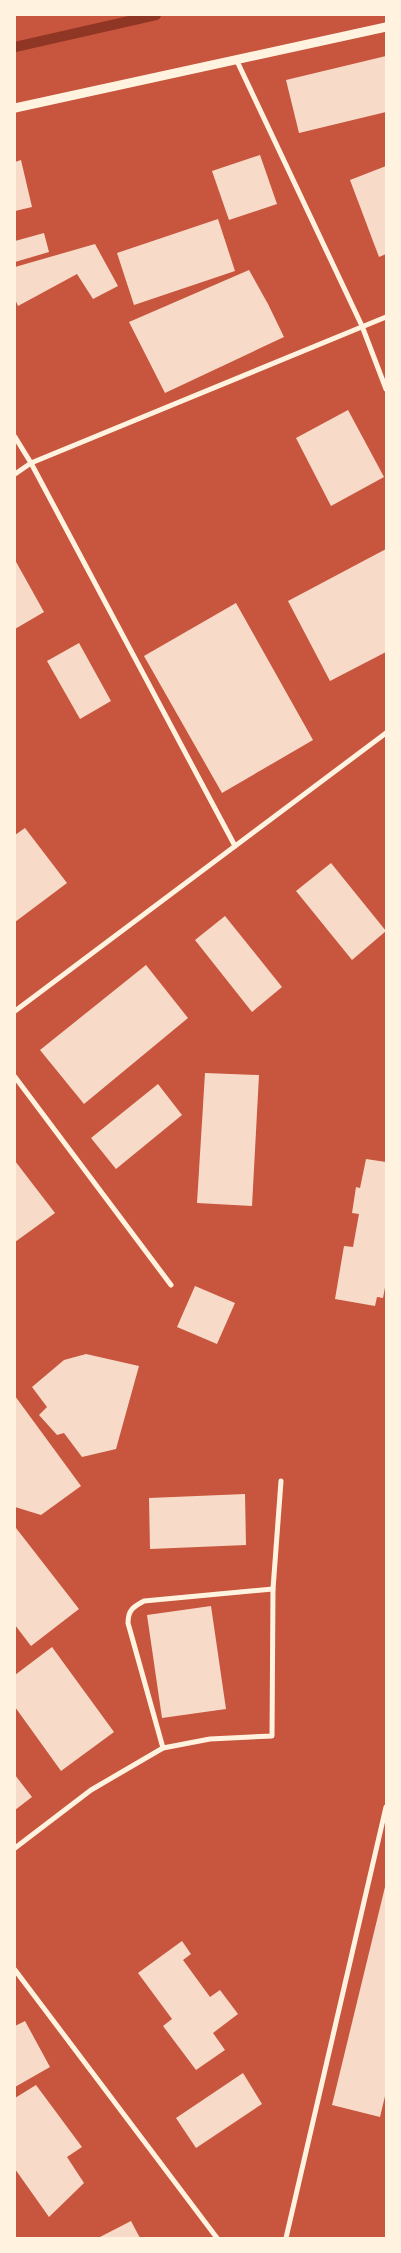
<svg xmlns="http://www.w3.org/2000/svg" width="401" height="2253" viewBox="0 0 401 2253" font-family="Quicksand,sans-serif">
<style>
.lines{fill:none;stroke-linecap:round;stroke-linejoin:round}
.stream{stroke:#8f3625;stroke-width:10}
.building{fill:#f7dbc8}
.minor{stroke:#fff3e0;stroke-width:5}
.tertiary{stroke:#fff3e0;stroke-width:9}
</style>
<rect width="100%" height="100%" fill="#c8553d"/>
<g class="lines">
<polyline class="stream" points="15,47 156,15"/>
</g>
<g class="building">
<polygon points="386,56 386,112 299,133 286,80"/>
<polygon points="260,155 277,204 229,220 212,171"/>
<polygon points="21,160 32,207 15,211 15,162"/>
<polygon points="386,166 386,254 379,257 350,180"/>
<polygon points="218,219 235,271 134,305 117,253"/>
<polygon points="44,233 49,252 15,262 15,241"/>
<polygon points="95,244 118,286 93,299 77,274 18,306 15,299 15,267"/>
<polygon points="249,270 268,304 284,337 165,393 129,322"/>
<polygon points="348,410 384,477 331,506 296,438"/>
<polygon points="386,549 386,652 330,681 288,601"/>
<polygon points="15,560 44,612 15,629"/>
<polygon points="236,603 313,740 222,793 144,656"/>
<polygon points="79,643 111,701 80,719 47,661"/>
<polygon points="25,828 67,883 15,922 15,835"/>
<polygon points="331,863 386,931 352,960 296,891"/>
<polygon points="225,916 282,987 252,1012 195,940"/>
<polygon points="146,965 188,1018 84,1104 40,1050"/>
<polygon points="205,1073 259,1075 252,1206 197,1203"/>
<polygon points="158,1084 182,1115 116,1169 91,1138"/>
<polygon points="366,1159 386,1162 386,1282 383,1298 377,1297 375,1306 335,1299 344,1246 353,1247 359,1214 352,1213 356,1187 360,1188"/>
<polygon points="15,1161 55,1213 15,1242"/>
<polygon points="195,1286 235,1303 217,1344 177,1327"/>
<polygon points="86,1354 139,1366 116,1449 82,1457 64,1433 57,1435 39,1415 47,1407 32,1387 64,1360"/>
<polygon points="15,1396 81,1486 41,1515 15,1507"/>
<polygon points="245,1494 246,1545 150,1549 149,1498"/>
<polygon points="16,1528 79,1609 31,1646 15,1625"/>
<polygon points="211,1606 226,1709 162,1718 147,1615"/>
<polygon points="52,1647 114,1732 61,1771 15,1707 15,1675"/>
<polygon points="15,1775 32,1797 15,1810"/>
<polygon points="385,1887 386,2092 380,2117 332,2105"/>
<polygon points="182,1941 191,1954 183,1960 210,1997 220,1990 238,2014 213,2033 225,2050 196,2070 163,2026 172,2019 138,1973"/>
<polygon points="25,2021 50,2067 15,2087 15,2026"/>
<polygon points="243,2073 262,2104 196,2148 176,2118"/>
<polygon points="36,2085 82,2147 67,2157 84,2183 49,2217 15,2169 15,2098"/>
<polygon points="131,2221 140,2238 98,2238"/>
</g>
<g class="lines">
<g class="minor">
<polyline points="236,59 362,326 386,389"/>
<polyline points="15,437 31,463 235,846"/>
<polyline points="15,474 31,463 386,317"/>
<polyline points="15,1011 386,733"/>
<polyline points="15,1077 171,1285"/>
<path d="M 163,1748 L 128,1623 C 128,1610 133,1607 144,1601 L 273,1589"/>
<polyline points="15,1848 91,1790 163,1748 210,1739 272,1736 273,1589 281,1481"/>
<polyline points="15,1970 217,2238"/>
<polyline points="286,2238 386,1807"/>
</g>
<polyline class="tertiary" points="15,108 386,27"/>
</g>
<rect width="401" height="2253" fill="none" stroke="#fff3e0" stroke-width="32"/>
</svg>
